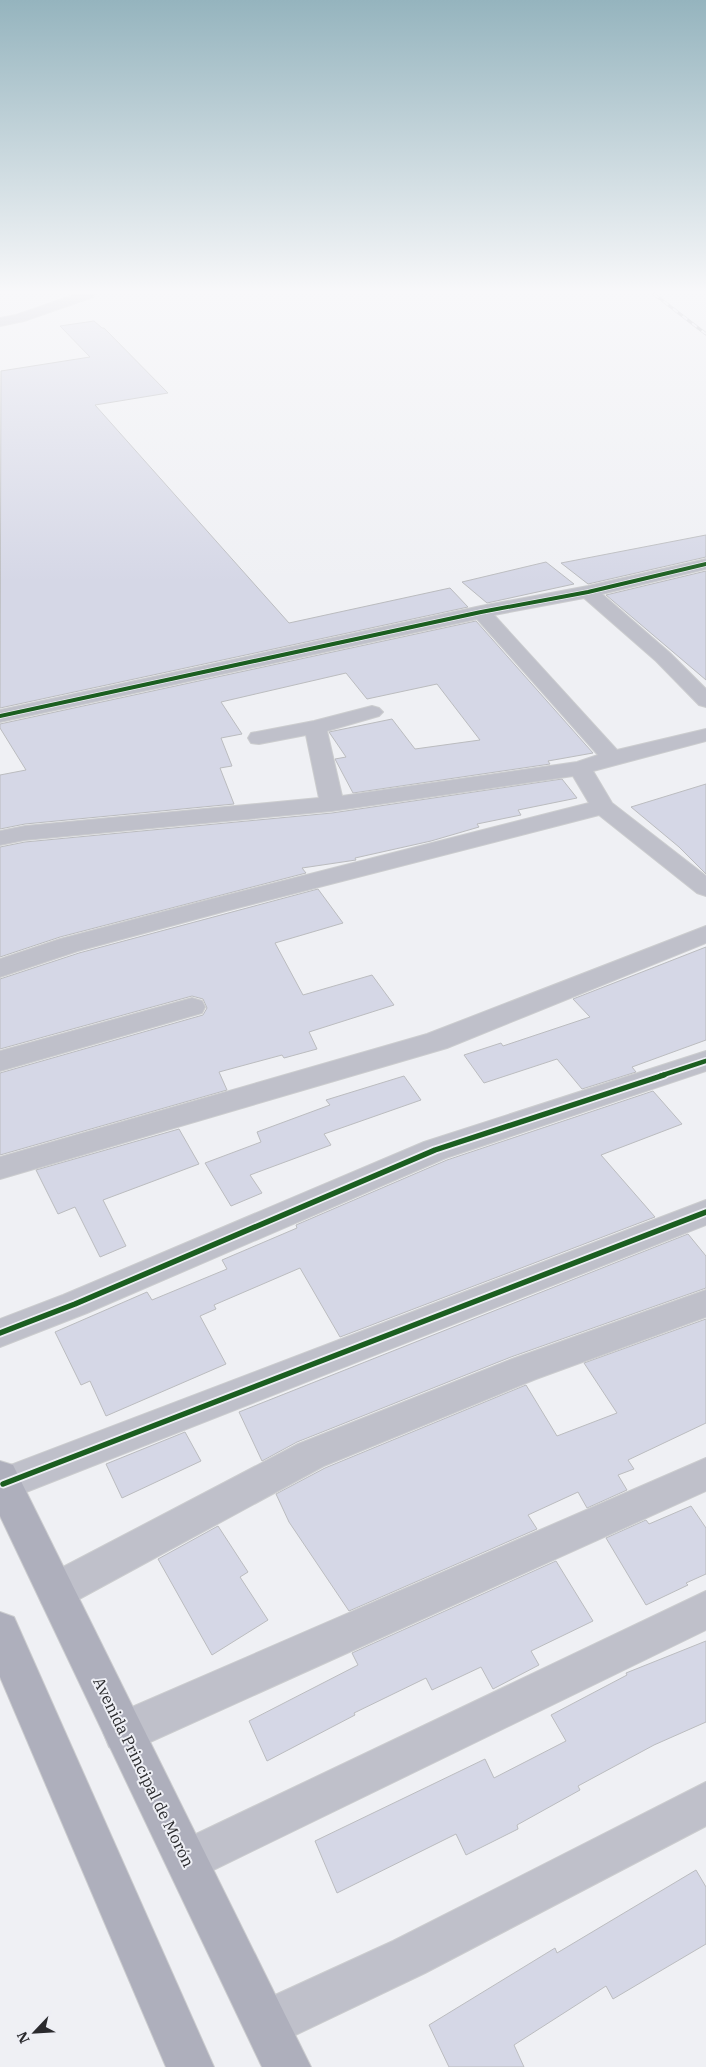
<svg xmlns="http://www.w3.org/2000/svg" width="706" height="2067" viewBox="0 0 706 2067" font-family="'IBM Plex Serif',serif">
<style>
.building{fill:#d5d7e6;stroke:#bbbcbf}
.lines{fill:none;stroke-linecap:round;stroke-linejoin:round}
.minor-casing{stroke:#cccdcf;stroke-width:2}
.major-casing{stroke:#cccdcf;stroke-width:2}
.minor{fill:#bfc0ca;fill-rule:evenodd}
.major{fill:#aeafbc;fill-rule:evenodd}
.rail-casing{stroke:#b0b1b8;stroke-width:3}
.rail{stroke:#eeeff5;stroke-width:2;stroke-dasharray:6;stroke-linecap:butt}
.cycleway-far2-casing{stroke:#eeeff5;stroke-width:5.5}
.cycleway-far1-casing{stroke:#eeeff5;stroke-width:8}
.cycleway-casing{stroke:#eeeff5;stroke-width:9}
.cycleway-far2{stroke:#1b5e20;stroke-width:4}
.cycleway-far1{stroke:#1b5e20;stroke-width:4.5}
.cycleway{stroke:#1b5e20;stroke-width:5.5}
.labels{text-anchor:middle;stroke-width:4;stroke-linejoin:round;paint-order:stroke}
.near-street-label{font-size:16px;fill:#2a2a2d;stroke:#eeeff5}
</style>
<rect width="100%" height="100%" fill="#eff0f4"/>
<g class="building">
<polygon points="94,321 102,328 104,328 168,393 95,405 289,623 450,588 468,607 0,708 1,371 90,357 60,326"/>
<polygon points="706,535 706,557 588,584 561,563"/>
<polygon points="546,562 574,584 487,603 462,582"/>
<polygon points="706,571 706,680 606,595"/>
<polygon points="476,621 593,753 548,761 550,764 353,793 335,759 346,757 329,732 392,719 415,749 480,740 437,684 367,699 346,673 221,702 242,734 221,738 232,766 220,768 234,804 25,824 0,829 0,775 26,770 0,728 0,724"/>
<polygon points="562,779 577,798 518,810 521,815 477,824 479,827 431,841 355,858 356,860 302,868 306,873 60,937 0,957 0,847 25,842 332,813"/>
<polygon points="706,784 706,874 679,847 631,807"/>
<polygon points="318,889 343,923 275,943 303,995 372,975 394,1005 309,1032 317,1049 284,1058 282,1055 219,1072 227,1090 0,1155 0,1073 203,1015 207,1008 203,999 192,996 0,1049 0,979 79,953"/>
<polygon points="706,947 706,1040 632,1067 636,1072 582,1089 557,1059 484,1083 464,1055 501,1043 503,1046 590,1017 573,999"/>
<polygon points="404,1076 421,1100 324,1134 331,1145 250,1175 262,1193 231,1206 205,1163 261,1142 257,1132 330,1105 326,1100"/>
<polygon points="653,1091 682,1124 601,1155 655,1217 340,1337 300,1268 214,1305 216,1309 200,1316 226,1364 106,1416 90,1381 81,1385 55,1332 147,1292 152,1300 227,1269 222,1260 297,1228 296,1225 447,1160"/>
<polygon points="179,1129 199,1164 103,1200 126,1246 100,1257 75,1207 58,1214 36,1170"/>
<polygon points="688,1234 706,1256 706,1288 511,1357 297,1442 262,1461 239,1412"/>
<polygon points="706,1319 706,1423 628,1460 634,1469 618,1475 627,1490 587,1508 578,1492 528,1515 537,1529 349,1611 289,1522 276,1494 325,1468 526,1385 557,1436 617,1413 584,1363"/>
<polygon points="185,1432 201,1461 122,1498 106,1464"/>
<polygon points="691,1506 706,1528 706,1574 686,1583 688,1585 646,1605 606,1538 646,1520 649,1524"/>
<polygon points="218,1526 248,1572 240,1577 268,1620 212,1655 158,1559"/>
<polygon points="556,1561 593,1621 531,1651 539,1665 493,1689 481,1667 432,1690 426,1678 354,1713 355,1715 267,1761 249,1721 358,1665 352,1653"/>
<polygon points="706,1641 706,1722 654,1745 578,1786 580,1790 517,1825 518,1829 466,1855 456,1834 337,1893 315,1841 485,1759 494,1778 566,1741 551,1715 627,1675 626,1673"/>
<polygon points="696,1870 706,1887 706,1944 613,1999 606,1986 514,2045 524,2067 449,2067 429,2025 555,1948 557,1953"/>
</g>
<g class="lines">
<defs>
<g id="minor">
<polygon points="77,294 94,294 93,297 24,321 0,326 0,318 16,315"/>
<polygon points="706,559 706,569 602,594 670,653 706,689 706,707 699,705 656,661 584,598 494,615 617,750 706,729 706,741 593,771 612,803 706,876 706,896 697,893 599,815 226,911 78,951 0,977 0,959 60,939 208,900 589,803 573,776 332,811 25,840 0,845 0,831 25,826 319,798 306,735 259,744 251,743 248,738 251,733 314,721 372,706 379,708 383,712 379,716 327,731 342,796 577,762 598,755 477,619 0,722 0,710 481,606 588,586"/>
<polygon points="706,926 706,943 447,1048 0,1179 0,1157 427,1034"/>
<polygon points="192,998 202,1001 205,1007 202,1013 0,1071 0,1051"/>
<polygon points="706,1051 706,1071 446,1158 87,1313 0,1347 0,1319 63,1295 424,1142"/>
<polygon points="706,1200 706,1225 16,1496 3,1500 0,1499 0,1469"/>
<polygon points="706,1290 706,1317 536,1379 324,1466 70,1604 56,1609 42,1604 37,1591 42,1578 298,1444 512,1359"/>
<polygon points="706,1458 706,1491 139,1747 124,1753 109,1747 103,1732 109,1717"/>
<polygon points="706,1591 706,1630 203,1875 188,1882 173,1875 166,1860 173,1845"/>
<polygon points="706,1782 706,1826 425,1973 285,2040 268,2047 251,2040 244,2023 251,2006 393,1941"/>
</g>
<g id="major">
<polygon points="0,1461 13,1465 311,2067 262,2067 0,1516"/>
<polygon points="0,1612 14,1617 214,2067 166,2067 0,1677"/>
</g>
</defs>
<use href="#minor" class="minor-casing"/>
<use href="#major" class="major-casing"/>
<use href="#minor" class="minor"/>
<use href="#major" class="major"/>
<defs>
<polyline id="rail" points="654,294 706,334"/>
</defs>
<use href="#rail" class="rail-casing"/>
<use href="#rail" class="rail"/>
<defs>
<polyline id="cycleway-far2" points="0,716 481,612 588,592 706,564"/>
<polyline id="cycleway-far1" points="660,1076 706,1061"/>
<g id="cycleway">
<polyline points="0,1333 75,1304 435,1150 664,1075"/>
<polyline points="3,1484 706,1212"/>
</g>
</defs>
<use href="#cycleway-far2" class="cycleway-far2-casing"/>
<use href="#cycleway-far1" class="cycleway-far1-casing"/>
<use href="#cycleway" class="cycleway-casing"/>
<use href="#cycleway-far2" class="cycleway-far2"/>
<use href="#cycleway-far1" class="cycleway-far1"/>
<use href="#cycleway" class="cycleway"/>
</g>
<linearGradient id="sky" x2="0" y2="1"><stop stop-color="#95b4be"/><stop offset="0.5" stop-color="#f8f8fa"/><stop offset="1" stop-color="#f8f8fa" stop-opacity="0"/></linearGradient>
<rect width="706" height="583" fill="url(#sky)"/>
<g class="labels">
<g class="near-street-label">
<text transform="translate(144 1772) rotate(64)" y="6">Avenida Principal de Morón</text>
</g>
</g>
<g transform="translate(35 2032) rotate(245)" stroke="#eeeff5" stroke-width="4" paint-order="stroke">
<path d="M0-4L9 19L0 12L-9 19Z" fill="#2a2a2d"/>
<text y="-8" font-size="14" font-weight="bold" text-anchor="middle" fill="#2a2a2d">N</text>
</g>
</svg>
